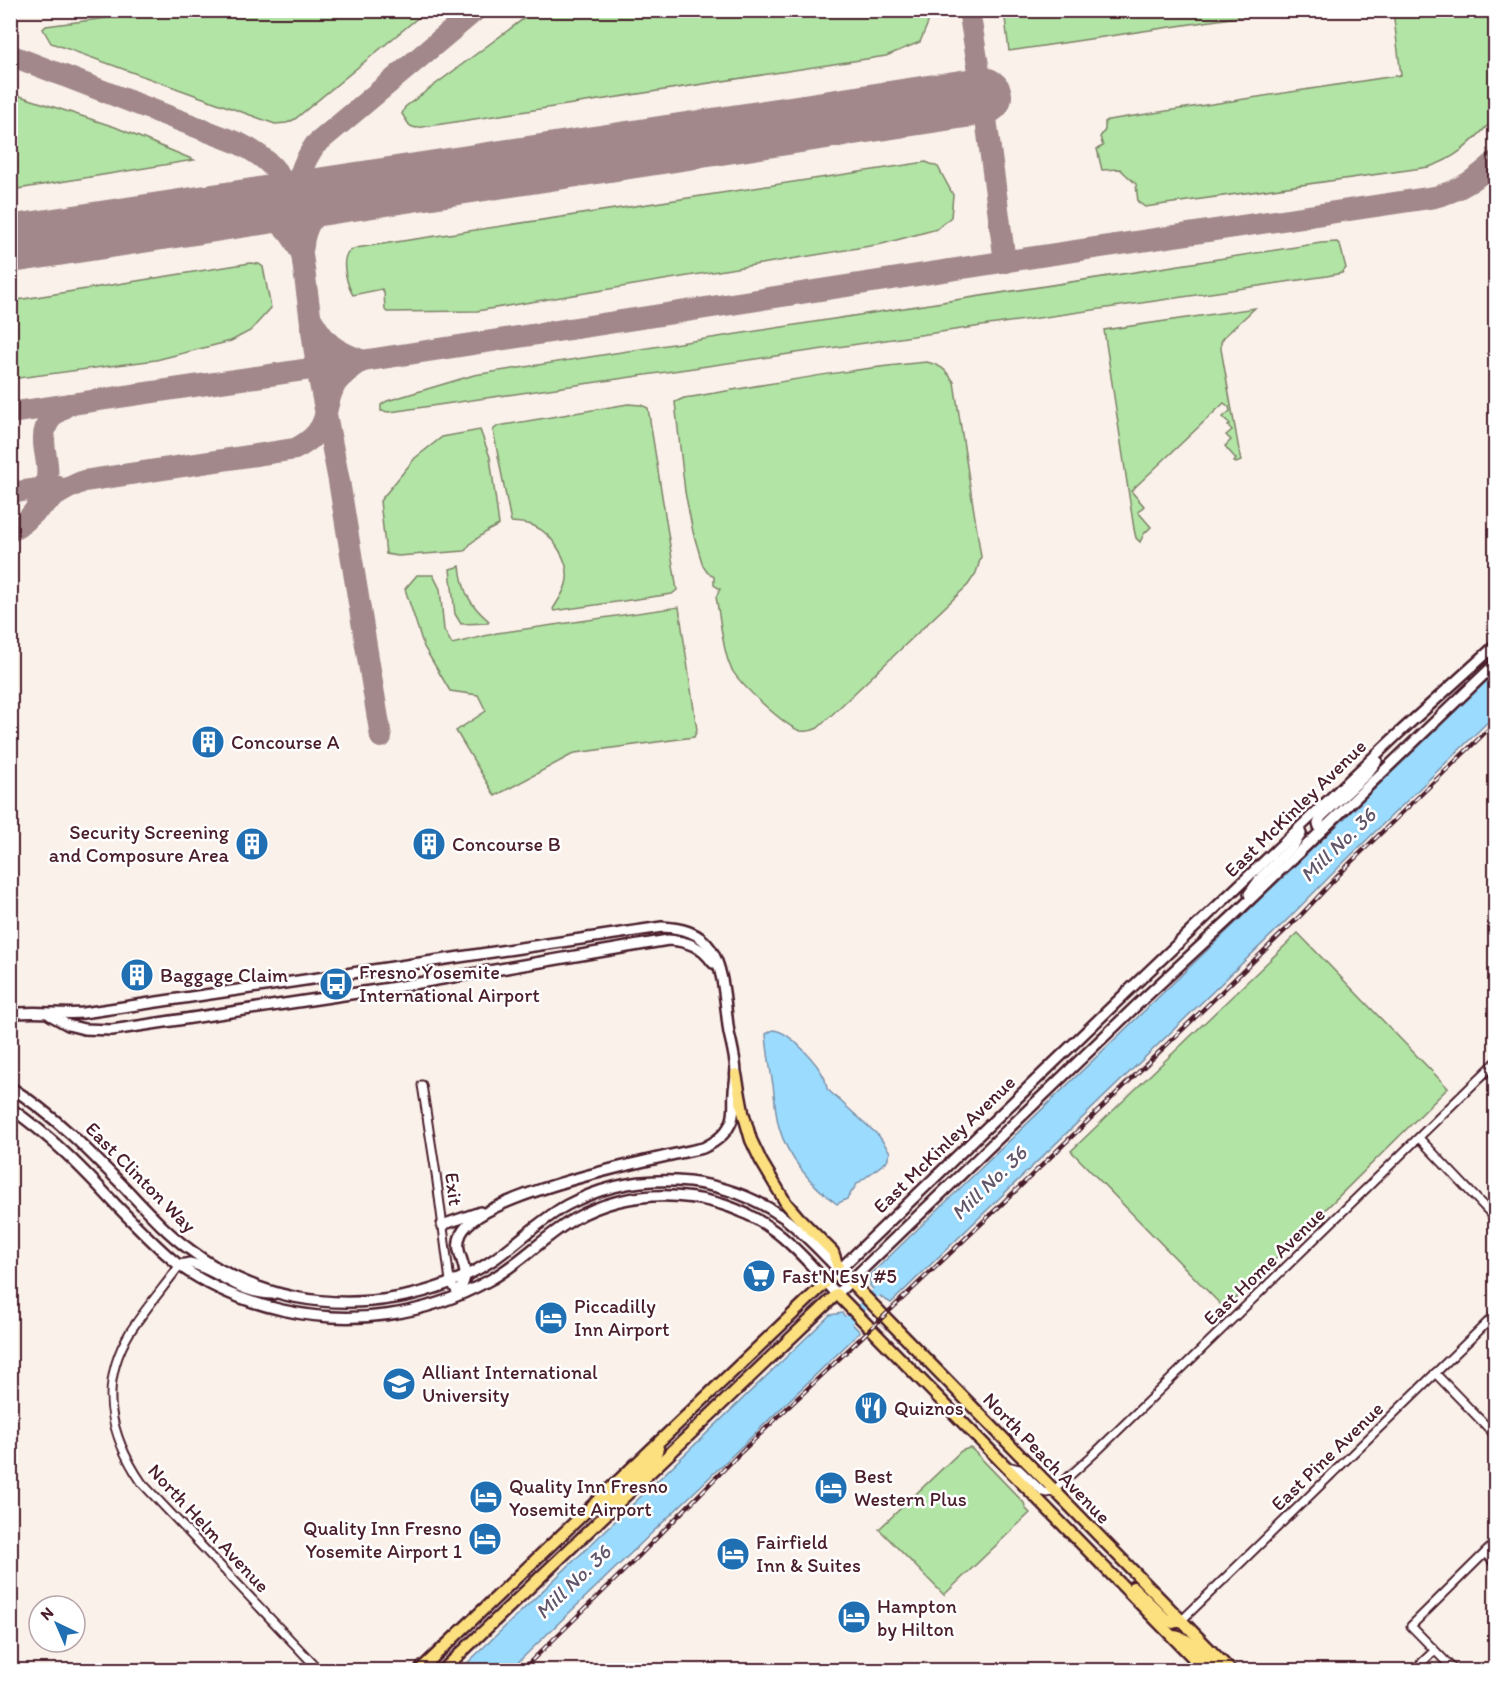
<svg xmlns="http://www.w3.org/2000/svg" width="1506" height="1681" viewBox="0 0 1506 1681" font-family="Itim,sans-serif">
<style>
.green{fill:#b1e4a5;stroke:#7e8268;stroke-width:1.5}
.water{fill:#9bdbfd;stroke:#7b90a9;stroke-width:1.5}
.lines{fill:none;stroke-linecap:round;stroke-linejoin:round}
.canal{stroke:#9bdbfd;stroke-width:9}
.taxiway{stroke:#a2888a;stroke-width:22}
.runway{stroke:#a2888a;stroke-width:58}
.street-casing{stroke:#4a1f2b;stroke-width:11}
.secondary-casing{stroke:#4a1f2b;stroke-width:14}
.primary-casing{stroke:#4a1f2b;stroke-width:15}
.street{stroke:#fff;stroke-width:7}
.secondary{stroke:#fff;stroke-width:9}
.primary{stroke:#fce080;stroke-width:10}
.rail-casing{stroke:#4a1f2b;stroke-width:4.5}
.rail{stroke:#fff;stroke-width:2;stroke-dasharray:7;stroke-linecap:butt}
.labels{text-anchor:middle;stroke-width:5;stroke-linejoin:round;paint-order:stroke}
.poi-label{font-size:20px;fill:#4a1f2b;stroke:#fff;text-anchor:start}
.street-label{font-size:20px;fill:#4a1f2b;stroke:#fff}
.water-label{font-size:21px;font-style:italic;fill:#62576a;stroke:#fff}
</style>
<rect width="100%" height="100%" fill="#faf1ea"/>
<filter id="ink" filterUnits="userSpaceOnUse"><feTurbulence type="fractalNoise" baseFrequency=".0167" numOctaves="2"/><feDisplacementMap in="SourceGraphic" scale="12" xChannelSelector="R" yChannelSelector="G"/><feConvolveMatrix kernelMatrix="1 2 1 2 8 2 1 2 1" color-interpolation-filters="sRGB"/></filter>
<g filter="url(#ink)">
<g class="green">
<polygon points="1004,10 1278,10 1278,11 1009,51"/>
<polygon points="159,11 159,10 424,11 420,16 295,119 287,123 275,124 51,43 43,29 46,26"/>
<polygon points="534,11 926,10 928,23 920,42 886,56 416,128 410,126 402,114 405,107"/>
<path d="M 1393,11 L 1495,11 L 1495,118 C 1473,140 1460,157 1429,167 L 1145,207 L 1138,202 L 1136,184 L 1120,169 L 1102,170 L 1097,149 L 1103,146 L 1100,137 L 1105,130 L 1105,122 L 1108,120 L 1401,75 Z"/>
<polygon points="11,93 115,127 194,160 11,190"/>
<path d="M 926,162 L 938,167 L 953,195 L 951,217 L 937,229 L 882,244 L 477,311 L 387,312 L 385,310 L 384,292 L 382,289 L 353,295 C 348,287 340,261 348,253 C 350,250 353,250 356,248 Z"/>
<polygon points="1337,242 1340,245 1346,268 1342,273 1327,276 390,412 381,411 381,405 387,401 474,375 1321,243"/>
<polygon points="250,263 259,264 263,267 271,308 250,331 231,341 156,360 11,379 11,301"/>
<polygon points="1255,308 1224,337 1221,342 1221,349 1241,461 1236,463 1234,462 1236,459 1225,446 1231,440 1226,435 1232,430 1228,426 1230,424 1223,417 1230,411 1229,407 1224,403 1131,491 1144,506 1138,512 1151,527 1144,534 1140,542 1136,538 1134,529 1104,330"/>
<path d="M 927,362 C 942,366 945,369 954,382 L 981,557 L 976,573 L 968,585 L 818,728 C 812,731 807,732 801,731 C 785,727 740,684 732,670 C 723,654 720,616 716,597 L 720,589 L 714,585 L 714,577 L 707,572 L 703,566 L 693,532 L 685,492 L 675,402 L 684,398 C 764,385 846,369 927,362 Z"/>
<path d="M 628,404 L 641,405 L 648,408 L 677,590 L 672,594 L 554,611 L 553,609 C 557,602 564,593 566,584 C 572,564 553,534 534,526 C 527,523 519,523 511,522 L 493,430 L 498,426 Z"/>
<polygon points="480,430 490,457 499,525 489,530 471,543 465,551 398,556 386,554 380,501 415,458 442,437"/>
<path d="M 460,566 C 463,592 469,604 489,621 L 488,623 L 461,624 L 455,614 L 450,569 Z"/>
<polygon points="417,575 433,575 440,589 444,630 452,644 497,633 679,607 697,730 694,737 575,753 495,796 456,731 486,711 478,695 450,691 424,647 405,589"/>
<polygon points="1298,933 1448,1088 1225,1309 1071,1151"/>
<polygon points="969,1448 972,1449 1024,1503 1026,1509 1030,1513 944,1595 879,1529 961,1451"/>
</g>
<g class="water">
<polygon points="1495,673 1495,715 1344,862 1290,917 891,1303 882,1298 870,1286 870,1275"/>
<path d="M 773,1030 C 790,1031 818,1064 825,1079 C 825,1081 827,1087 827,1089 L 879,1136 L 890,1152 L 887,1161 L 857,1184 L 847,1199 L 837,1204 C 812,1186 787,1157 779,1127 C 775,1113 775,1099 773,1085 C 770,1068 767,1051 766,1034 Z"/>
<polygon points="842,1313 860,1332 510,1670 460,1670 830,1315"/>
</g>
<g class="lines">
<polyline class="canal" points="840,1328 884,1285"/>
<g class="taxiway">
<polyline points="969,10 983,96 1005,262"/>
<path d="M 10,55 L 238,143 C 269,158 279,171 295,201"/>
<path d="M 219,213 C 256,211 281,211 299,249"/>
<path d="M 303,246 C 304,226 317,208 334,199 C 347,193 364,191 377,189"/>
<path d="M 312,320 C 327,346 335,350 363,361"/>
<path d="M 10,413 L 317,368 L 1041,256 L 1435,197 C 1461,190 1476,179 1496,161"/>
<polyline points="10,493 56,486"/>
<path d="M 32,515 C 49,499 62,490 84,481 L 295,449 C 307,443 320,433 324,419 C 328,407 329,394 336,383 C 343,374 352,368 362,361"/>
<path d="M 10,531 C 35,520 50,491 47,465 C 46,452 41,440 46,427 C 50,416 59,411 69,404"/>
<path d="M 381,737 L 339,481 L 317,368 L 295,201 C 298,178 302,164 315,145 L 476,10"/>
</g>
<polyline class="runway" points="10,244 983,96"/>
<defs>
<g id="street">
<polyline points="422,1085 436,1174 450,1281 458,1295"/>
<polyline points="1419,1138 1496,1219"/>
<path d="M 180,1265 C 164,1287 145,1309 130,1332 C 98,1385 109,1435 142,1483 L 319,1670"/>
<polyline points="1435,1373 1496,1436"/>
<polyline points="1007,1466 1019,1469 1043,1492 1047,1493 1053,1491 1096,1452 1496,1062"/>
<polyline points="1485,1553 1496,1565"/>
<polyline points="1181,1621 1496,1314"/>
<polyline points="1192,1657 1192,1670"/>
<polyline points="1414,1670 1434,1651"/>
<polyline points="1454,1670 1411,1626 1496,1542"/>
</g>
<g id="secondary">
<polyline points="1321,831 1318,824 1321,817 1367,774 1377,761"/>
<polyline points="1249,894 1262,876 1293,846 1301,834 1299,829"/>
<path d="M 10,1014 C 35,1010 59,1015 83,1013 L 662,927 C 681,928 699,932 710,948 C 725,969 725,1008 729,1033 C 732,1046 736,1061 736,1074 C 736,1080 734,1086 734,1092 C 733,1101 735,1111 732,1120 C 727,1134 716,1142 703,1148 C 658,1158 479,1194 461,1234 C 454,1250 464,1259 465,1274 C 466,1280 460,1289 458,1295"/>
<path d="M 50,1015 L 68,1025 L 84,1029 L 112,1030 L 390,988 L 668,940 C 687,941 701,946 713,963"/>
<path d="M 10,1087 C 56,1116 92,1154 129,1192 C 148,1212 167,1233 189,1249 C 219,1272 256,1289 294,1297 C 361,1310 436,1298 493,1260 C 519,1242 540,1220 567,1205 C 635,1169 719,1173 783,1217 C 803,1232 821,1252 839,1270 L 1127,992 L 1401,731 L 1496,645"/>
<path d="M 10,1108 C 51,1136 84,1170 117,1206 C 137,1226 157,1248 180,1266 C 210,1287 246,1302 282,1310 C 352,1326 425,1316 488,1281 C 520,1264 543,1237 574,1219 C 636,1184 719,1189 776,1232 C 799,1250 818,1273 837,1294 L 1138,1004 L 1236,913 L 1496,663"/>
<polyline points="442,1225 480,1212"/>
<path d="M 180,1265 L 190,1263 L 194,1264 C 223,1274 241,1294 273,1294"/>
</g>
<g id="primary">
<polyline points="736,1074 743,1112 751,1140 761,1161 786,1203 798,1217 833,1252 839,1270 1230,1670"/>
<polyline points="604,1506 652,1460 656,1454 658,1448"/>
<polyline points="1133,1587 1165,1618 1173,1623 1181,1621"/>
<path d="M 1172,1636 C 1191,1636 1205,1658 1218,1670"/>
<polyline points="420,1670 839,1270"/>
<polyline points="443,1670 837,1294 1205,1670"/>
</g>
</defs>
<use href="#street" class="street-casing"/>
<use href="#secondary" class="secondary-casing"/>
<use href="#primary" class="primary-casing"/>
<use href="#street" class="street"/>
<use href="#secondary" class="secondary"/>
<use href="#primary" class="primary"/>
<defs>
<g id="rail">
<polyline points="1492,1280 1496,1276"/>
<polyline points="522,1670 634,1561 741,1452 1006,1200 1301,915 1351,862 1496,722"/>
</g>
</defs>
<use href="#rail" class="rail-casing"/>
<use href="#rail" class="rail"/>
</g>
</g>
<defs>
<symbol id="building-disc" viewBox="-11 -11 22 22"><circle r="9.5" fill="#1f6fb2" stroke="#fff"/><path d="M-4-6H4V6H1V3H-1V6H-4ZM-2.5-4.3h1.7v1.8h-1.7ZM.8-4.3h1.7v1.8H.8ZM-2.5-1h1.7V.8h-1.7ZM.8-1h1.7V.8H.8Z" fill="#fff"/></symbol>
<symbol id="bus-disc" viewBox="-11 -11 22 22"><circle r="9.5" fill="#1f6fb2" stroke="#fff"/><path d="M-5-6H5V4H4V6H2V4H-2V6H-4V4H-5ZM-3.5-4V0h7V-4ZM-3.5 1.2v1.5H-2V1.2ZM2 1.2v1.5H3.5V1.2Z" fill="#fff"/></symbol>
<symbol id="supermarket-disc" viewBox="-11 -11 22 22"><circle r="9.5" fill="#1f6fb2" stroke="#fff"/><path d="M-6-5.5h2.5l.6 2H6L4.5 2H-2.5L-4.4-4H-6ZM-1.5 3.2a1.3 1.3 0 1 0 .1 0ZM3 3.2a1.3 1.3 0 1 0 .1 0Z" fill="#fff"/></symbol>
<symbol id="hotel-disc" viewBox="-11 -11 22 22"><circle r="9.5" fill="#1f6fb2" stroke="#fff"/><path d="M-6-4.5h1.5V1H6V5H4.5V3h-9V5H-6ZM-4 0a1.8 1.8 0 1 1 3.6 0ZM.5 0V-2.5h3Q6-2.5 6 0Z" fill="#fff"/></symbol>
<symbol id="school-disc" viewBox="-11 -11 22 22"><circle r="9.5" fill="#1f6fb2" stroke="#fff"/><path d="M0-5L7-2L0 1L-7-2ZM-4 1L0 2.5L4 1V4Q0 6-4 4Z" fill="#fff"/></symbol>
<symbol id="restaurant-disc" viewBox="-11 -11 22 22"><circle r="9.5" fill="#1f6fb2" stroke="#fff"/><path d="M-5-6h1v4h1v-4h1v4h1v-4h1v5L-1.5 .5V6h-2V.5L-5-1ZM5-6V6H3V1.5H1.5Q1.5-4 5-6Z" fill="#fff"/></symbol>
</defs>
<g fill-rule="evenodd">
<use href="#building-disc" x="189" y="723" width="38" height="38"/>
<use href="#building-disc" x="233" y="825" width="38" height="38"/>
<use href="#building-disc" x="410" y="825" width="38" height="38"/>
<use href="#building-disc" x="118" y="956" width="38" height="38"/>
<use href="#bus-disc" x="317" y="965" width="38" height="38"/>
<use href="#supermarket-disc" x="740" y="1257" width="38" height="38"/>
<use href="#hotel-disc" x="532" y="1299" width="38" height="38"/>
<use href="#school-disc" x="380" y="1365" width="38" height="38"/>
<use href="#restaurant-disc" x="852" y="1389" width="38" height="38"/>
<use href="#hotel-disc" x="812" y="1469" width="38" height="38"/>
<use href="#hotel-disc" x="467" y="1478" width="38" height="38"/>
<use href="#hotel-disc" x="466" y="1520" width="38" height="38"/>
<use href="#hotel-disc" x="714" y="1535" width="38" height="38"/>
<use href="#hotel-disc" x="835" y="1598" width="38" height="38"/>
</g>
<g class="labels">
<g class="poi-label">
<text x="231" y="749">Concourse A</text>
<text x="229" y="839" text-anchor="end">Security Screening<tspan x="229" dy="23">and Composure Area</tspan></text>
<text x="452" y="851">Concourse B</text>
<text x="359" y="979">Fresno Yosemite<tspan x="359" dy="23">International Airport</tspan></text>
<text x="160" y="982">Baggage Claim</text>
<text x="782" y="1283">Fast'N'Esy #5</text>
<text x="574" y="1313">Piccadilly<tspan x="574" dy="23">Inn Airport</tspan></text>
<text x="422" y="1379">Alliant International<tspan x="422" dy="23">University</tspan></text>
<text x="894" y="1415">Quiznos</text>
<text x="854" y="1483">Best<tspan x="854" dy="23">Western Plus</tspan></text>
<text x="509" y="1493">Quality Inn Fresno<tspan x="509" dy="23">Yosemite Airport</tspan></text>
<text x="462" y="1535" text-anchor="end">Quality Inn Fresno<tspan x="462" dy="23">Yosemite Airport 1</tspan></text>
<text x="756" y="1549">Fairfield<tspan x="756" dy="23">Inn &amp; Suites</tspan></text>
<text x="877" y="1613">Hampton<tspan x="877" dy="23">by Hilton</tspan></text>
</g>
<g class="street-label">
<text transform="translate(1295 808) rotate(-44)" y="7">East McKinley Avenue</text>
<text transform="translate(944 1144) rotate(-44)" y="7">East McKinley Avenue</text>
<text transform="translate(141 1177) rotate(45)" y="7">East Clinton Way</text>
<text transform="translate(454 1189) rotate(83)" y="7">Exit</text>
<text transform="translate(1264 1266) rotate(-44)" y="7">East Home Avenue</text>
<text transform="translate(1327 1456) rotate(-44)" y="7">East Pine Avenue</text>
<text transform="translate(1047 1458) rotate(46)" y="7">North Peach Avenue</text>
<text transform="translate(209 1528) rotate(47)" y="7">North Helm Avenue</text>
</g>
<g class="water-label">
<text transform="translate(1338 845) rotate(-44)" y="7">Mill No. 36</text>
<text transform="translate(989 1183) rotate(-44)" y="7">Mill No. 36</text>
<text transform="translate(573 1582) rotate(-44)" y="7">Mill No. 36</text>
</g>
</g>
<rect width="1506" height="1681" fill="none" stroke="#fff" stroke-width="36"/>
<rect x="18" y="18" width="1470" height="1645" fill="none" stroke="#4a1f2b" stroke-width="2" filter="url(#ink)"/>
<g transform="translate(57 1624) rotate(316)"><circle r="28" fill="#ffffff" stroke="#b7a5aa" stroke-width="1.5"/>
<path d="M0-4.5L10 22L0 15L-10 22Z" fill="#1f6fb2"/>
<text y="-9" font-size="16" font-weight="bold" text-anchor="middle" fill="#4a1f2b">N</text>
</g>
</svg>
